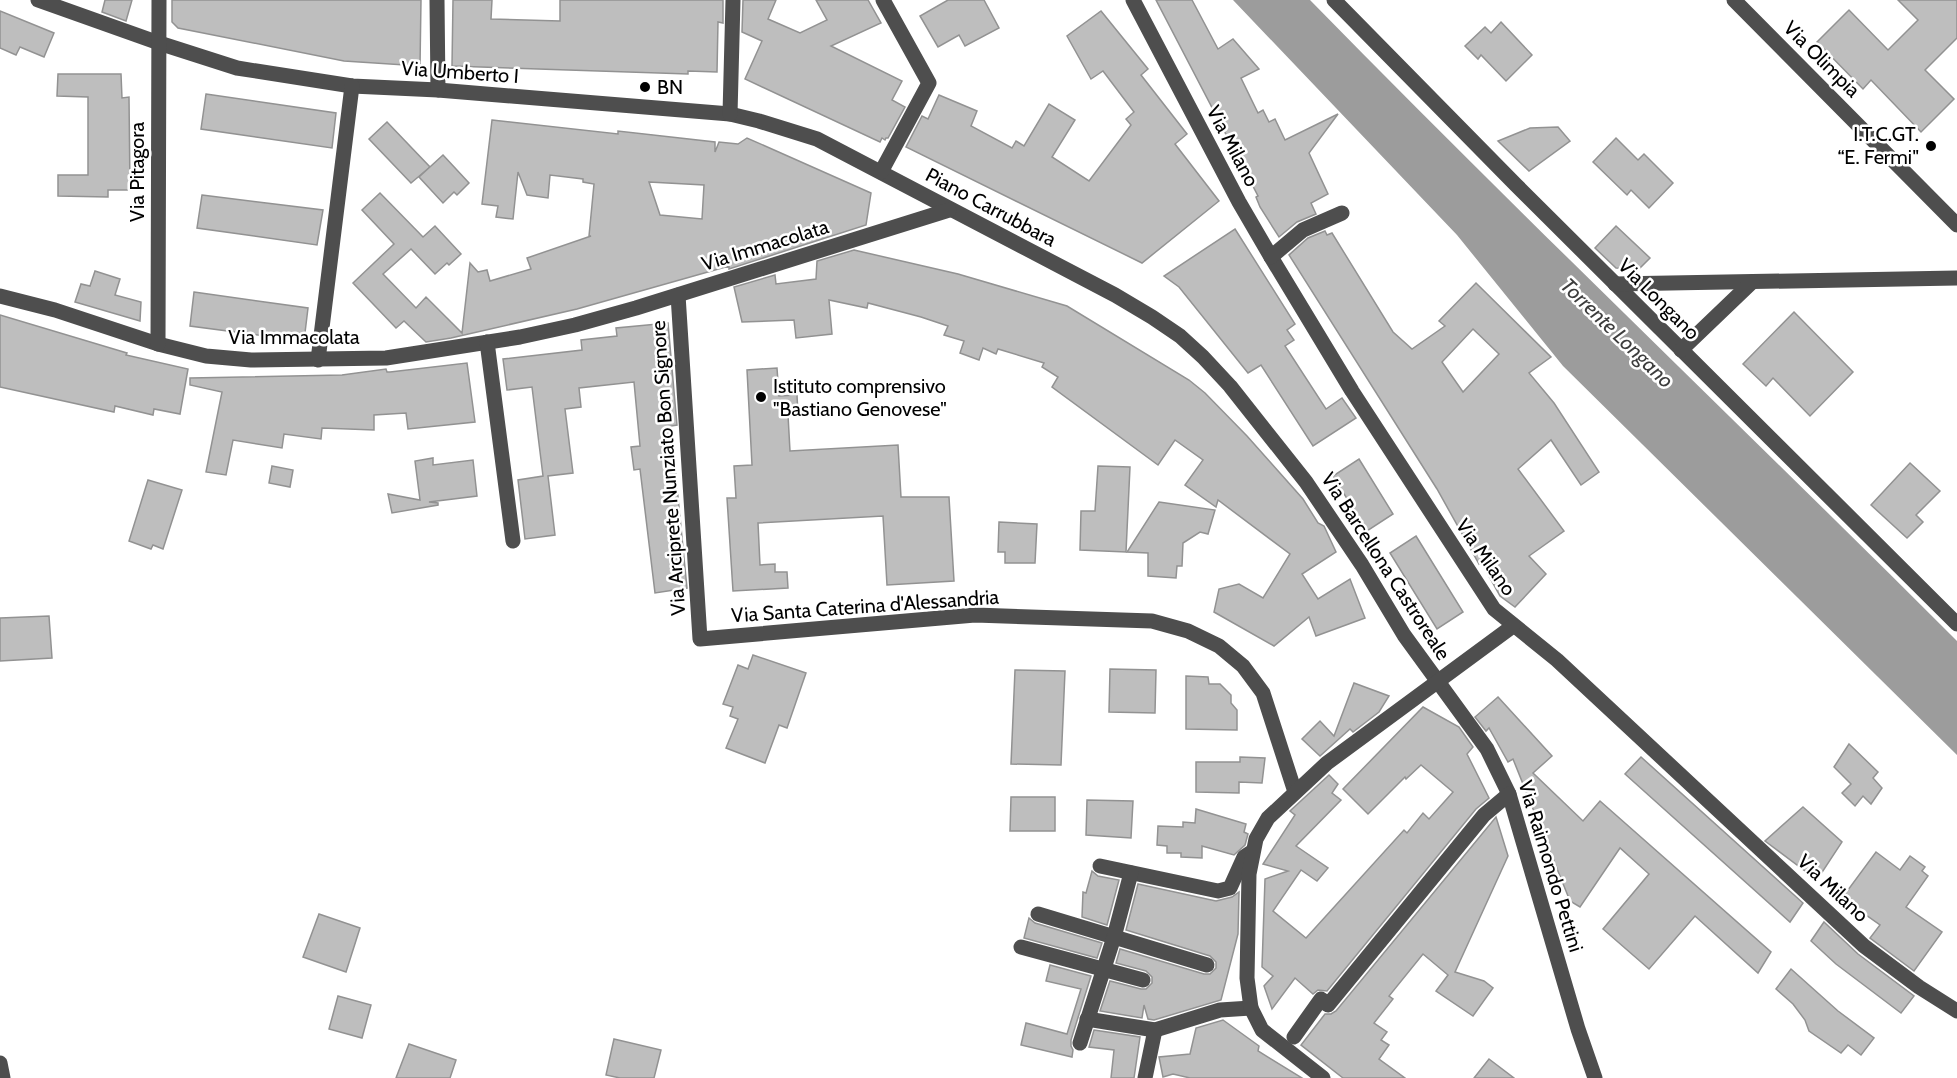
<svg xmlns="http://www.w3.org/2000/svg" width="1957" height="1078" viewBox="0 0 1957 1078" font-family="Cabin,sans-serif">
<style>
.water{fill:#9c9c9c}
.building{fill:#bebebe;stroke:#929292;stroke-width:1.5;fill-rule:evenodd}
.lines{fill:none;stroke-linecap:round;stroke-linejoin:round}
.minor{stroke:#4e4e4e;stroke-width:15}
.poi-dot{fill:#000;stroke:#fff;stroke-width:2}
.labels{text-anchor:middle;stroke-width:5;stroke-linejoin:round;paint-order:stroke}
.street-label{font-size:20px;fill:#000;stroke:#fff}
.poi-label{font-size:20px;fill:#000;stroke:#fff;text-anchor:start}
.water-label{font-size:21px;font-style:italic;fill:#3d3d3d;stroke:#fff}
</style>
<rect width="100%" height="100%" fill="#fff"/>
<path class="water" d="M 1233,0 L 1310,0 C 1522,217 1742,426 1957,641 L 1957,755 L 1563,366 L 1457,235 Z"/>
<g class="building">
<polygon points="105,0 132,0 126,21 102,12"/>
<polygon points="172,0 421,0 420,66 344,61 178,28 172,22"/>
<polygon points="453,0 492,0 491,19 560,21 560,0 723,0 723,23 718,22 717,72 688,71 688,74 452,66"/>
<polygon points="743,0 776,0 768,19 800,33 827,20 816,0 868,0 881,23 831,46 902,81 892,100 905,107 888,138 886,138 885,140 882,138 880,142 745,79 762,41 742,32"/>
<polygon points="948,0 984,0 999,28 965,46 959,35 938,47 920,16"/>
<polygon points="1156,0 1192,0 1218,49 1233,39 1259,69 1241,78 1258,113 1263,110 1269,122 1275,119 1285,140 1338,114 1309,153 1328,194 1311,203 1316,214 1297,222 1279,237 1260,207 1256,197 1258,196"/>
<polygon points="1898,0 1957,0 1957,38 1925,70 1954,99 1921,132 1871,80 1863,89 1817,42 1849,10 1888,50 1918,20"/>
<polygon points="0,11 54,33 44,57 20,47 16,55 0,48"/>
<polygon points="1101,11 1148,69 1141,75 1187,134 1175,144 1219,201 1142,263 906,147 922,116 928,119 939,95 977,111 971,126 1012,148 1016,141 1024,146 1049,104 1075,120 1052,157 1089,181 1131,125 1126,119 1134,112 1103,71 1091,79 1067,36"/>
<polygon points="1501,22 1532,55 1506,81 1481,55 1478,59 1465,46 1485,27 1491,33"/>
<polygon points="58,74 121,74 122,98 129,97 130,190 108,190 108,197 58,196 58,175 88,175 88,97 57,96"/>
<polygon points="206,94 336,113 332,148 201,129"/>
<path d="M 492,120 L 618,134 L 618,131 L 715,142 L 715,152 L 719,142 L 738,144 L 747,138 L 871,193 L 866,225 L 729,269 L 729,266 L 577,309 L 451,338 L 426,342 L 404,321 L 396,328 L 353,283 L 394,244 L 362,210 L 380,193 L 423,237 L 435,226 L 461,254 L 449,265 L 447,263 L 435,274 L 411,249 L 383,274 L 416,308 L 426,297 L 462,333 L 470,263 L 478,272 L 487,270 L 490,281 L 531,269 L 527,258 L 591,236 L 589,236 L 594,184 L 583,182 L 583,179 L 550,175 L 548,198 L 527,195 L 518,172 L 513,219 L 496,217 L 498,206 L 482,204 ZM 649,182 L 704,185 L 702,219 L 660,215 Z"/>
<polygon points="387,122 430,167 411,183 369,139"/>
<polygon points="1558,127 1570,141 1529,171 1498,141 1530,128"/>
<polygon points="1616,138 1638,160 1644,154 1673,183 1649,208 1631,190 1627,195 1593,162"/>
<polygon points="443,155 469,183 457,195 454,192 443,203 419,177"/>
<polygon points="202,195 323,210 317,245 197,228"/>
<polygon points="1616,226 1650,258 1639,269 1616,268 1595,248"/>
<polygon points="1235,229 1295,324 1287,330 1294,340 1285,346 1326,409 1342,398 1356,418 1313,446 1261,365 1248,373 1179,287 1164,276"/>
<path d="M 1325,231 L 1327,235 L 1332,233 L 1393,332 L 1412,349 L 1445,326 L 1439,321 L 1476,283 L 1551,357 L 1529,373 L 1554,403 L 1599,472 L 1581,485 L 1551,440 L 1518,469 L 1564,531 L 1529,556 L 1546,574 L 1515,607 L 1500,596 L 1481,562 L 1479,564 L 1437,489 L 1289,255 L 1308,238 ZM 1473,329 L 1499,354 L 1463,392 L 1442,362 Z"/>
<polygon points="854,250 958,274 1067,306 1189,380 1205,393 1247,436 1303,499 1318,523 1324,526 1336,552 1302,574 1318,599 1350,579 1365,618 1316,636 1309,617 1274,646 1214,612 1219,589 1239,584 1263,598 1290,554 1218,500 1216,507 1185,485 1203,460 1175,440 1158,465 1052,387 1058,377 1042,367 1044,363 998,349 996,354 983,348 979,360 960,353 964,341 944,335 948,326 921,317 868,303 867,308 829,300 832,334 796,338 794,320 742,322 734,287 775,275 776,284 816,279 817,261"/>
<polygon points="95,271 120,279 115,295 141,302 140,321 75,302 81,284 90,286"/>
<polygon points="194,292 308,308 304,341 190,326"/>
<polygon points="1794,312 1853,372 1810,416 1773,378 1766,386 1743,364"/>
<polygon points="0,315 127,353 126,355 188,369 180,414 154,409 153,415 115,406 114,412 0,387"/>
<polygon points="668,323 677,425 671,426 687,588 655,593 640,469 634,470 631,447 640,446 634,382 579,388 581,407 565,409 573,473 548,476 555,535 525,539 518,480 543,476 532,387 507,390 503,359 582,350 581,340 617,336 616,328"/>
<polygon points="467,363 475,422 408,429 406,413 374,415 374,430 322,428 321,439 284,434 282,448 233,440 226,475 206,472 222,392 190,385 190,378 342,375 386,369 387,372 390,372"/>
<polygon points="777,368 779,396 797,395 798,415 788,415 790,451 898,445 901,497 949,497 954,581 887,585 883,516 758,523 760,565 775,564 775,572 787,572 788,588 733,591 727,498 736,498 734,466 752,465 747,370"/>
<polygon points="433,458 433,465 473,460 477,496 429,502 438,503 438,505 392,513 388,494 420,500 415,461"/>
<polygon points="1359,459 1393,514 1367,531 1333,476"/>
<polygon points="1910,463 1940,491 1916,515 1923,522 1907,538 1871,505"/>
<polygon points="272,466 293,470 290,487 269,483"/>
<polygon points="1098,466 1130,467 1126,552 1080,550 1081,511 1095,511"/>
<polygon points="148,480 182,490 163,549 153,545 151,549 129,541"/>
<polygon points="1159,502 1215,510 1208,534 1200,532 1183,543 1182,566 1177,566 1176,578 1148,576 1148,553 1127,552"/>
<polygon points="999,522 1037,524 1035,563 1005,563 1005,552 998,552"/>
<polygon points="1416,536 1463,612 1437,629 1390,553"/>
<polygon points="49,616 52,658 0,661 0,618"/>
<polygon points="753,655 806,673 787,728 779,725 765,763 726,748 738,719 730,716 733,707 723,704 738,665 748,669"/>
<polygon points="1110,669 1156,670 1155,713 1109,712"/>
<polygon points="1015,670 1065,671 1061,765 1011,764"/>
<polygon points="1186,676 1208,677 1209,684 1220,684 1231,695 1231,703 1237,710 1237,730 1186,729"/>
<polygon points="1354,683 1389,696 1379,712 1353,732 1350,729 1320,756 1302,739 1320,721 1334,736"/>
<polygon points="1498,697 1552,756 1533,773 1583,821 1600,801 1771,952 1758,973 1695,916 1649,969 1603,929 1649,874 1620,848 1580,907 1570,901 1513,759 1508,762 1489,728 1486,731 1475,717"/>
<polygon points="1423,707 1459,727 1473,747 1467,754 1489,798 1476,809 1327,991 1318,990 1313,994 1295,978 1272,1009 1264,986 1273,976 1262,967 1265,879 1288,871 1263,864 1295,815 1290,811 1329,775 1338,784 1332,793 1341,800 1296,846 1328,868 1317,881 1301,870 1273,911 1306,938 1404,830 1407,833 1423,813 1429,819 1453,792 1421,765 1406,779 1405,777 1368,814 1343,789"/>
<polygon points="1849,744 1878,772 1873,778 1882,788 1871,804 1863,796 1855,806 1842,793 1851,784 1834,767"/>
<polygon points="1240,757 1265,758 1262,783 1239,782 1239,793 1196,792 1196,762 1240,762"/>
<polygon points="1641,757 1803,903 1790,922 1625,774"/>
<polygon points="1011,797 1055,797 1055,831 1010,831"/>
<polygon points="1087,800 1133,801 1131,838 1086,835"/>
<polygon points="1803,807 1842,842 1817,880 1765,841"/>
<polygon points="1196,809 1246,824 1244,832 1248,834 1245,845 1234,855 1202,846 1202,858 1181,857 1181,853 1167,853 1167,846 1157,845 1158,826 1183,827 1183,822 1195,823"/>
<polygon points="1496,817 1508,856 1455,972 1484,981 1493,988 1473,1016 1436,991 1448,975 1423,954 1389,996 1393,999 1374,1023 1387,1032 1381,1040 1389,1045 1379,1059 1405,1078 1343,1078 1301,1045 1325,1014 1331,1014 1336,1011"/>
<polygon points="1876,852 1900,870 1910,856 1925,867 1922,871 1928,876 1906,907 1942,932 1914,971 1870,938 1880,925 1842,898"/>
<polygon points="1092,871 1098,876 1119,880 1107,925 1082,917 1083,892 1086,893"/>
<polygon points="1138,884 1216,901 1232,897 1239,892 1238,934 1221,1000 1154,1020 1148,1019 1144,1005 1142,1018 1100,1011 1110,981 1141,989 1146,989 1152,983 1152,977 1146,971 1116,963 1120,949 1204,974 1210,974 1216,968 1216,962 1210,956 1126,930"/>
<polygon points="319,914 360,928 346,972 303,957"/>
<polygon points="1029,918 1035,923 1102,943 1097,958 1024,938"/>
<polygon points="1824,922 1858,954 1914,996 1901,1013 1836,964 1811,941"/>
<polygon points="1050,965 1091,976 1071,1040 1071,1046 1073,1050 1072,1057 1021,1045 1026,1023 1067,1034 1081,989 1046,981"/>
<polygon points="1791,969 1838,1011 1874,1038 1861,1055 1848,1045 1841,1053 1809,1031 1805,1020 1793,1004 1776,989"/>
<polygon points="338,996 371,1005 362,1038 329,1029"/>
<polygon points="1223,1020 1259,1046 1258,1051 1302,1078 1190,1078 1173,1074 1163,1077 1159,1057 1190,1054 1196,1028"/>
<polygon points="1094,1030 1140,1037 1134,1078 1111,1078 1114,1050 1089,1047"/>
<polygon points="614,1039 661,1050 654,1078 620,1078 606,1075"/>
<polygon points="409,1044 456,1060 450,1078 396,1078"/>
<polygon points="1489,1059 1514,1078 1474,1078"/>
</g>
<g class="lines">
<g class="minor">
<polyline points="38,0 159,43 237,68 352,86 438,90 730,114 759,121 817,139 1115,295 1152,317 1180,336 1203,357 1230,386 1306,482 1362,565 1404,635 1487,749 1509,794 1578,1029 1595,1078"/>
<polyline points="437,0 438,90"/>
<polyline points="1133,0 1239,202 1271,257 1352,391 1494,609 1557,660 1864,946 1919,987 1957,1011"/>
<polyline points="1334,0 1516,185 1957,624"/>
<polyline points="1734,0 1957,225"/>
<polyline points="730,114 733,0"/>
<polyline points="881,172 929,83 883,0"/>
<polyline points="1271,257 1303,230 1342,213"/>
<polyline points="1615,284 1957,278"/>
<polyline points="678,295 700,639 975,615 1152,621 1188,631 1219,646 1243,666 1263,693 1295,792"/>
<polyline points="0,296 55,310 158,344 206,356 251,360 386,358 520,337 575,325 636,308 949,210"/>
<polyline points="487,342 513,541"/>
<polyline points="158,344 159,0"/>
<polyline points="1681,350 1752,282"/>
<polyline points="318,360 352,86"/>
<polyline points="1100,866 1218,891 1230,888 1244,857 1250,853"/>
<polyline points="1038,914 1207,965"/>
<polyline points="1021,947 1143,980"/>
<polyline points="1087,1019 1155,1030 1220,1010 1251,1008"/>
<polyline points="1294,1037 1321,999 1328,1005 1484,815 1509,794"/>
<polyline points="1080,1043 1114,937 1131,873"/>
<polyline points="0,1063 3,1078"/>
<polyline points="1145,1078 1155,1030"/>
<polyline points="1323,1078 1262,1030 1251,1008 1247,978 1249,874 1256,839 1268,818 1327,763 1513,626"/>
</g>
</g>
<g class="poi-dot">
<circle cx="645" cy="87" r="6"/>
<circle cx="1931" cy="146" r="6"/>
<circle cx="761" cy="397" r="6"/>
</g>
<g class="labels">
<g class="street-label">
<text transform="translate(1822 59) rotate(45)" y="7">Via Olimpia</text>
<text transform="translate(460 72) rotate(4)" y="7">Via Umberto I</text>
<text transform="translate(1233 146) rotate(62)" y="7">Via Milano</text>
<text transform="translate(137 172) rotate(-90)" y="7">Via Pitagora</text>
<text transform="translate(991 207) rotate(28)" y="7">Piano Carrubbara</text>
<text transform="translate(765 245) rotate(-17)" y="7">Via Immacolata</text>
<text transform="translate(1659 299) rotate(45)" y="7">Via Longano</text>
<text x="294" y="344">Via Immacolata</text>
<text transform="translate(668 468) rotate(-94)" y="7">Via Arciprete Nunziato Bon Signore</text>
<text transform="translate(1486 557) rotate(55)" y="7">Via Milano</text>
<text transform="translate(1386 566) rotate(57)" y="7">Via Barcellona Castroreale</text>
<text transform="translate(865 606) rotate(-4)" y="7">Via Santa Caterina d'Alessandria</text>
<text transform="translate(1551 866) rotate(73)" y="7">Via Raimondo Pettini</text>
<text transform="translate(1833 888) rotate(43)" y="7">Via Milano</text>
</g>
<g class="poi-label">
<text x="657" y="94">BN</text>
<text x="1919" y="141" text-anchor="end">I.T.C.GT.<tspan x="1919" dy="23">“E. Fermi"</tspan></text>
<text x="773" y="393">Istituto comprensivo<tspan x="773" dy="23">"Bastiano Genovese"</tspan></text>
</g>
<g class="water-label">
<text transform="translate(1617 333) rotate(44)" y="7">Torrente Longano</text>
</g>
</g>
</svg>
